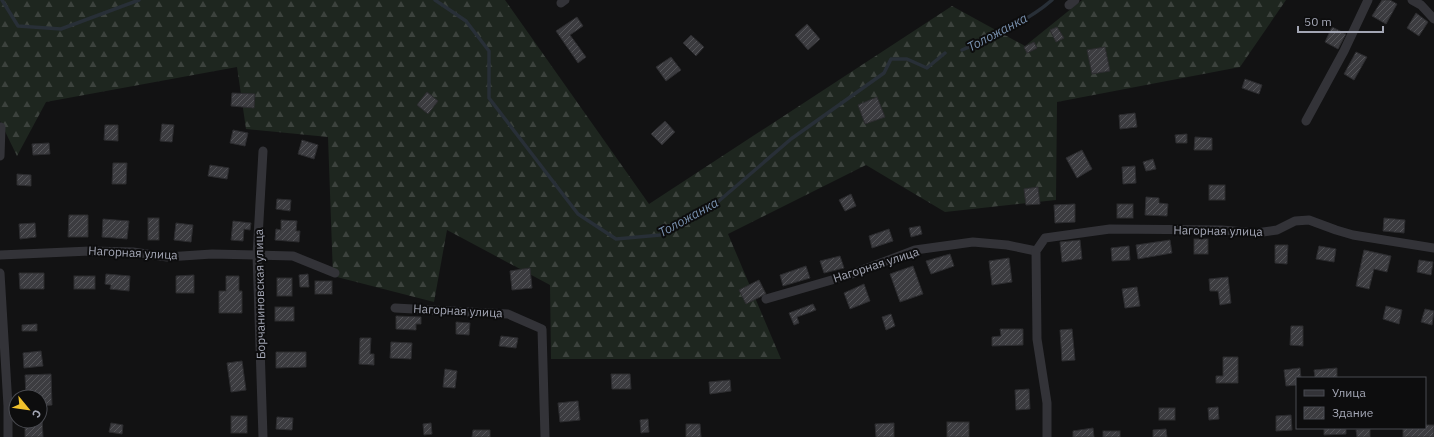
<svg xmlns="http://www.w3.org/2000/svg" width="1434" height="437" viewBox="0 0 1434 437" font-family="'IBM Plex Sans',sans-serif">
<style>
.forest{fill:url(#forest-firs)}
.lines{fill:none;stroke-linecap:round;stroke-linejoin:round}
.stream{stroke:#282f37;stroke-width:3.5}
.building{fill:url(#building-hatch);stroke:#2c2c2f}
.street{stroke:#333338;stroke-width:9}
.labels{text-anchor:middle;stroke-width:4;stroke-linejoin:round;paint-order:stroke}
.street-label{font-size:12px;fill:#a3a6b4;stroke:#0d0d0e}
.water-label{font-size:13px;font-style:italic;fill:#7991af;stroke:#0d0d0e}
</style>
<defs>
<pattern id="forest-firs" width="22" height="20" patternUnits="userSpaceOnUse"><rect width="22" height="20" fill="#1e261f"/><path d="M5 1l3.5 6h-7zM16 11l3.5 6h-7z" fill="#3c423d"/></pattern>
<pattern id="building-hatch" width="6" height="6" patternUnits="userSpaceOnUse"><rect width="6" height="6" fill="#3c3c40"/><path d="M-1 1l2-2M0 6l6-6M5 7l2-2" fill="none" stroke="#555559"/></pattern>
</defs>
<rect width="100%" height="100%" fill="#121213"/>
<polygon class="forest" points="0,0 505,0 649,204 952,6 1025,46 1082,0 1286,0 1240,67 1057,102 1056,200 945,212 866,165 728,234 781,359 551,359 550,285 447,230 434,302 333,276 328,137 246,129 237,67 46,102 17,156 0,121"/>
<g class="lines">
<g class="stream">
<polyline points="2,0 18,26 61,29 139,0"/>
<polyline points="435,0 466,21 489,51 489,98 578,214 616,239 660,235 713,206 791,139 884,73 891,59 907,59 927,68 945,53"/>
<path d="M 962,50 C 991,37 1027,22 1052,0"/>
</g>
</g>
<g class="building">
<polygon points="1382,0 1390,0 1397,4 1386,24 1372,16"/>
<polygon points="1416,13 1428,22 1419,36 1407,28"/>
<polygon points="577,17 583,26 570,35 586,57 578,63 556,31"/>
<polygon points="807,24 820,39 808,50 795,35"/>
<polygon points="1057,27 1064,38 1056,42 1050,30"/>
<polygon points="1332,27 1346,34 1338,49 1325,42"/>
<polygon points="691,35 704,47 696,56 683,43"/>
<polygon points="1034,42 1037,48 1027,53 1024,47"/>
<polygon points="1105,47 1110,71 1092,74 1087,50"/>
<polygon points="1356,52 1367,57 1354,80 1344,74"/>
<polygon points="671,57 681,70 666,81 656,67"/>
<polygon points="1245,79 1262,85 1259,94 1242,88"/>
<polygon points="427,92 438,101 428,114 417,105"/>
<polygon points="232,93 255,94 254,108 231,106"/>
<polygon points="877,97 885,117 865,124 858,105"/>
<polygon points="1135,113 1137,127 1120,129 1119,115"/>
<polygon points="665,121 675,132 662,145 651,134"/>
<polygon points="162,124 174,125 172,142 160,141"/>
<polygon points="105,125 118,125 118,141 104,140"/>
<polygon points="233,130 248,133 245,146 230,143"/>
<polygon points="1187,134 1187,143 1176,143 1175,135"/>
<polygon points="1195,137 1212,138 1212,150 1194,150"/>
<polygon points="302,140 318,145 314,159 298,154"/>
<polygon points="49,143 50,154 33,155 32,144"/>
<polygon points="1082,150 1092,169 1077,178 1066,158"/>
<polygon points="1153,159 1156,169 1146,171 1143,162"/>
<polygon points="113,163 127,163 126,184 112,184"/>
<polygon points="210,165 229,168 227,179 208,176"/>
<polygon points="1135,166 1136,183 1123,184 1122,167"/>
<polygon points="17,174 31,175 31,186 17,185"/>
<rect x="1209" y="185" width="16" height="15"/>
<polygon points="1038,187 1040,204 1026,205 1024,189"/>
<polygon points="851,194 856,206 845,211 839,200"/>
<polygon points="1146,197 1159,198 1159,203 1168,204 1167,216 1145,215"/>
<polygon points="277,199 291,200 290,211 276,209"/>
<polygon points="1075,204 1075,222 1055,223 1054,205"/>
<rect x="1117" y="204" width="16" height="14"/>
<polygon points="69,215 88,215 88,237 68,237"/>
<rect x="148" y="218" width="11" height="22"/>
<polygon points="1384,218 1405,220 1404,233 1383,231"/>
<polygon points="103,219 129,221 127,239 102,237"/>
<polygon points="281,220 297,221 296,231 300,231 299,242 275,240 276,229 281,230"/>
<polygon points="233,221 251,223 250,230 244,229 243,241 231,240"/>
<polygon points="35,223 36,237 20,239 19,224"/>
<polygon points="176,223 193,225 191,242 174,240"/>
<polygon points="920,226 922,234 911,237 909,228"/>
<polygon points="889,229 893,241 872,248 869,236"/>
<rect x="1194" y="239" width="14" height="15"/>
<polygon points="1080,240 1082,259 1062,262 1060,242"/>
<polygon points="1170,240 1172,253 1138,259 1136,245"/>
<polygon points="1275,245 1288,245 1287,264 1275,263"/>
<polygon points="1129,246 1130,260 1112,261 1111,248"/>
<polygon points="1319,246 1336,249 1334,262 1316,259"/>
<polygon points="1364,250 1391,256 1387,272 1374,269 1369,289 1356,286"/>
<polygon points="950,254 954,266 931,274 926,261"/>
<polygon points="840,256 844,268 824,273 820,261"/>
<polygon points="1009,258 1012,282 992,285 989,261"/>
<polygon points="1419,260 1433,262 1431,275 1417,272"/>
<polygon points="806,266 810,278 783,286 780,275"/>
<polygon points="913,266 923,294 900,302 890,274"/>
<polygon points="530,268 532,288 512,290 510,271"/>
<polygon points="19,273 44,273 44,289 20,289"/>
<polygon points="106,274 130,276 129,291 110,289 111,285 105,284"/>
<polygon points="308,274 309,287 300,287 299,275"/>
<polygon points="194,275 194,293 176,293 176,276"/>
<rect x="74" y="276" width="21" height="13"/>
<polygon points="226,276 239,276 239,291 242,291 242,313 219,313 219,291 226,291"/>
<polygon points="1228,277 1231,303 1220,305 1218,291 1210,291 1209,279"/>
<rect x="277" y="278" width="15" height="18"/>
<polygon points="759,280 766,294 746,304 739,290"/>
<rect x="315" y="281" width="17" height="13"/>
<polygon points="864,284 870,301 850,309 844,293"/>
<polygon points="1137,287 1140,306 1125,308 1122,289"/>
<polygon points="813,304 816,310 797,317 799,323 794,325 789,313"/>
<polygon points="1386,306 1402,310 1399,324 1383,319"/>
<rect x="275" y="307" width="19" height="14"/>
<polygon points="1425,309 1434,311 1432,325 1421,322"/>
<polygon points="891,314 895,326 886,330 882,317"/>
<polygon points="396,316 421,317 421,324 416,324 416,330 396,329"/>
<polygon points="456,322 470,323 469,335 456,334"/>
<polygon points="37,324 37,331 22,331 22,325"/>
<polygon points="1291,326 1303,326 1303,346 1290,345"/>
<polygon points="1000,329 1023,329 1023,345 992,346 992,337 1001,336"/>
<polygon points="1072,329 1075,360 1062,361 1060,330"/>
<polygon points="501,336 518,338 516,348 499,346"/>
<polygon points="360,338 371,338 370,354 374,354 374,365 359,364"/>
<polygon points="391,342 412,343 411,359 390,358"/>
<polygon points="41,351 43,366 24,368 23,353"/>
<polygon points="276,352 306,352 306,367 276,368"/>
<polygon points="1223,357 1238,357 1238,383 1216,383 1216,376 1223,376"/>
<polygon points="242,361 246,390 231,392 227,363"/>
<polygon points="1300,368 1301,378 1297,378 1297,385 1286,386 1284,370"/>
<polygon points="1337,368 1337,378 1315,378 1314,370"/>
<polygon points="445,369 457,371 455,388 443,387"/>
<polygon points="51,374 52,405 40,406 40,397 26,397 25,375"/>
<polygon points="611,374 630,374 631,389 612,389"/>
<polygon points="730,380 731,391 710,394 709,382"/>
<polygon points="1029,389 1030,409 1016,410 1015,390"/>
<polygon points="578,401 580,420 560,422 558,403"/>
<polygon points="1218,407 1219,419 1209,420 1208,408"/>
<rect x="1159" y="408" width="16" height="12"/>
<polygon points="1291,415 1292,430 1276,431 1276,416"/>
<rect x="231" y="416" width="16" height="17"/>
<polygon points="40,417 42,417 43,437 25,437 25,421 40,421"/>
<polygon points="277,417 293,418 292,430 276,429"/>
<polygon points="648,419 649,432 641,433 640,420"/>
<rect x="947" y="422" width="22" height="15"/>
<polygon points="111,423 123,425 122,434 109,432"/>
<polygon points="431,423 432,434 424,435 423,424"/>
<polygon points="894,423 894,437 876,437 875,424"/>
<polygon points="686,424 700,424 701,437 686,437"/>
<polygon points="1425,425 1434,425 1434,437 1403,437 1403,428 1425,428"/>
<polygon points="1093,428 1094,437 1073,437 1073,431"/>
<polygon points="1324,428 1346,428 1346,434 1324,435"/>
<polygon points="1166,429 1167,437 1153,437 1153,430"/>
<polygon points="1370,429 1370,437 1357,437 1356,430"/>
<polygon points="473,430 490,430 490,437 472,437"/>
<rect x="1103" y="431" width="17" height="6"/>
</g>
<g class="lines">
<g class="street">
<polyline points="1412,0 1421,5 1434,19"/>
<polyline points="561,3 565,0"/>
<polyline points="1069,5 1075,0"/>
<polyline points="1306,121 1344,51 1368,0"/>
<polyline points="0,156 1,127"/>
<polyline points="0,255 90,251 133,252 167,257 212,254 293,256 335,273"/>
<polyline points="0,273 8,406 8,437"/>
<polyline points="766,299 849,275 915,250 973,242 1007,245 1036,251"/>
<polyline points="395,308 508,314 542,329 545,437"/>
<polyline points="263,437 257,255 263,151"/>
<polyline points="1047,437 1047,403 1037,339 1036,251 1045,238 1110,229 1222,230 1256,233 1277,230 1295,221 1309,220 1336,230 1353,235 1434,248"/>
</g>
</g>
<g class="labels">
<g class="street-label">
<text transform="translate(1218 231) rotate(1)" y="4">Нагорная улица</text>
<text transform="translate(133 253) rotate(3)" y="4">Нагорная улица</text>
<text transform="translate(876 265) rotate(-18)" y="4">Нагорная улица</text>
<text transform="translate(260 294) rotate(-91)" y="4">Борчаниновская улица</text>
<text transform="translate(458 311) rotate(3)" y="4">Нагорная улица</text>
</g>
<g class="water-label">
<text transform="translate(997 32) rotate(-28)" y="5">Толожанка</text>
<text transform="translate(688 217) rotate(-29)" y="5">Толожанка</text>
</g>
</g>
<rect x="1296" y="377" width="130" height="52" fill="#0d0d0e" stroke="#494a50"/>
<rect x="1304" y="390" width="20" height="6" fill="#333338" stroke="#494a50"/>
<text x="1332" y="397" font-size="12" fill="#a3a6b4">Улица</text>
<rect x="1304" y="407" width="20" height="12" fill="url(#building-hatch)" stroke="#494a50"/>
<text x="1332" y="417" font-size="12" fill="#a3a6b4">Здание</text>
<g transform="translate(28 409) rotate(119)"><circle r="19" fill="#0d0d0e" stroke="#494a50"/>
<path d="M0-3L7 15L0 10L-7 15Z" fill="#f0c12c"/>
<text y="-6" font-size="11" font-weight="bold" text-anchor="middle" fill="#a3a6b4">С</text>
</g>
<path d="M1298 26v6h85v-6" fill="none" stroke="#a3a6b4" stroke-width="2"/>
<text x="1304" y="26" font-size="12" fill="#a3a6b4" stroke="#0d0d0e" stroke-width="3" paint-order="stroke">50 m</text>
</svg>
